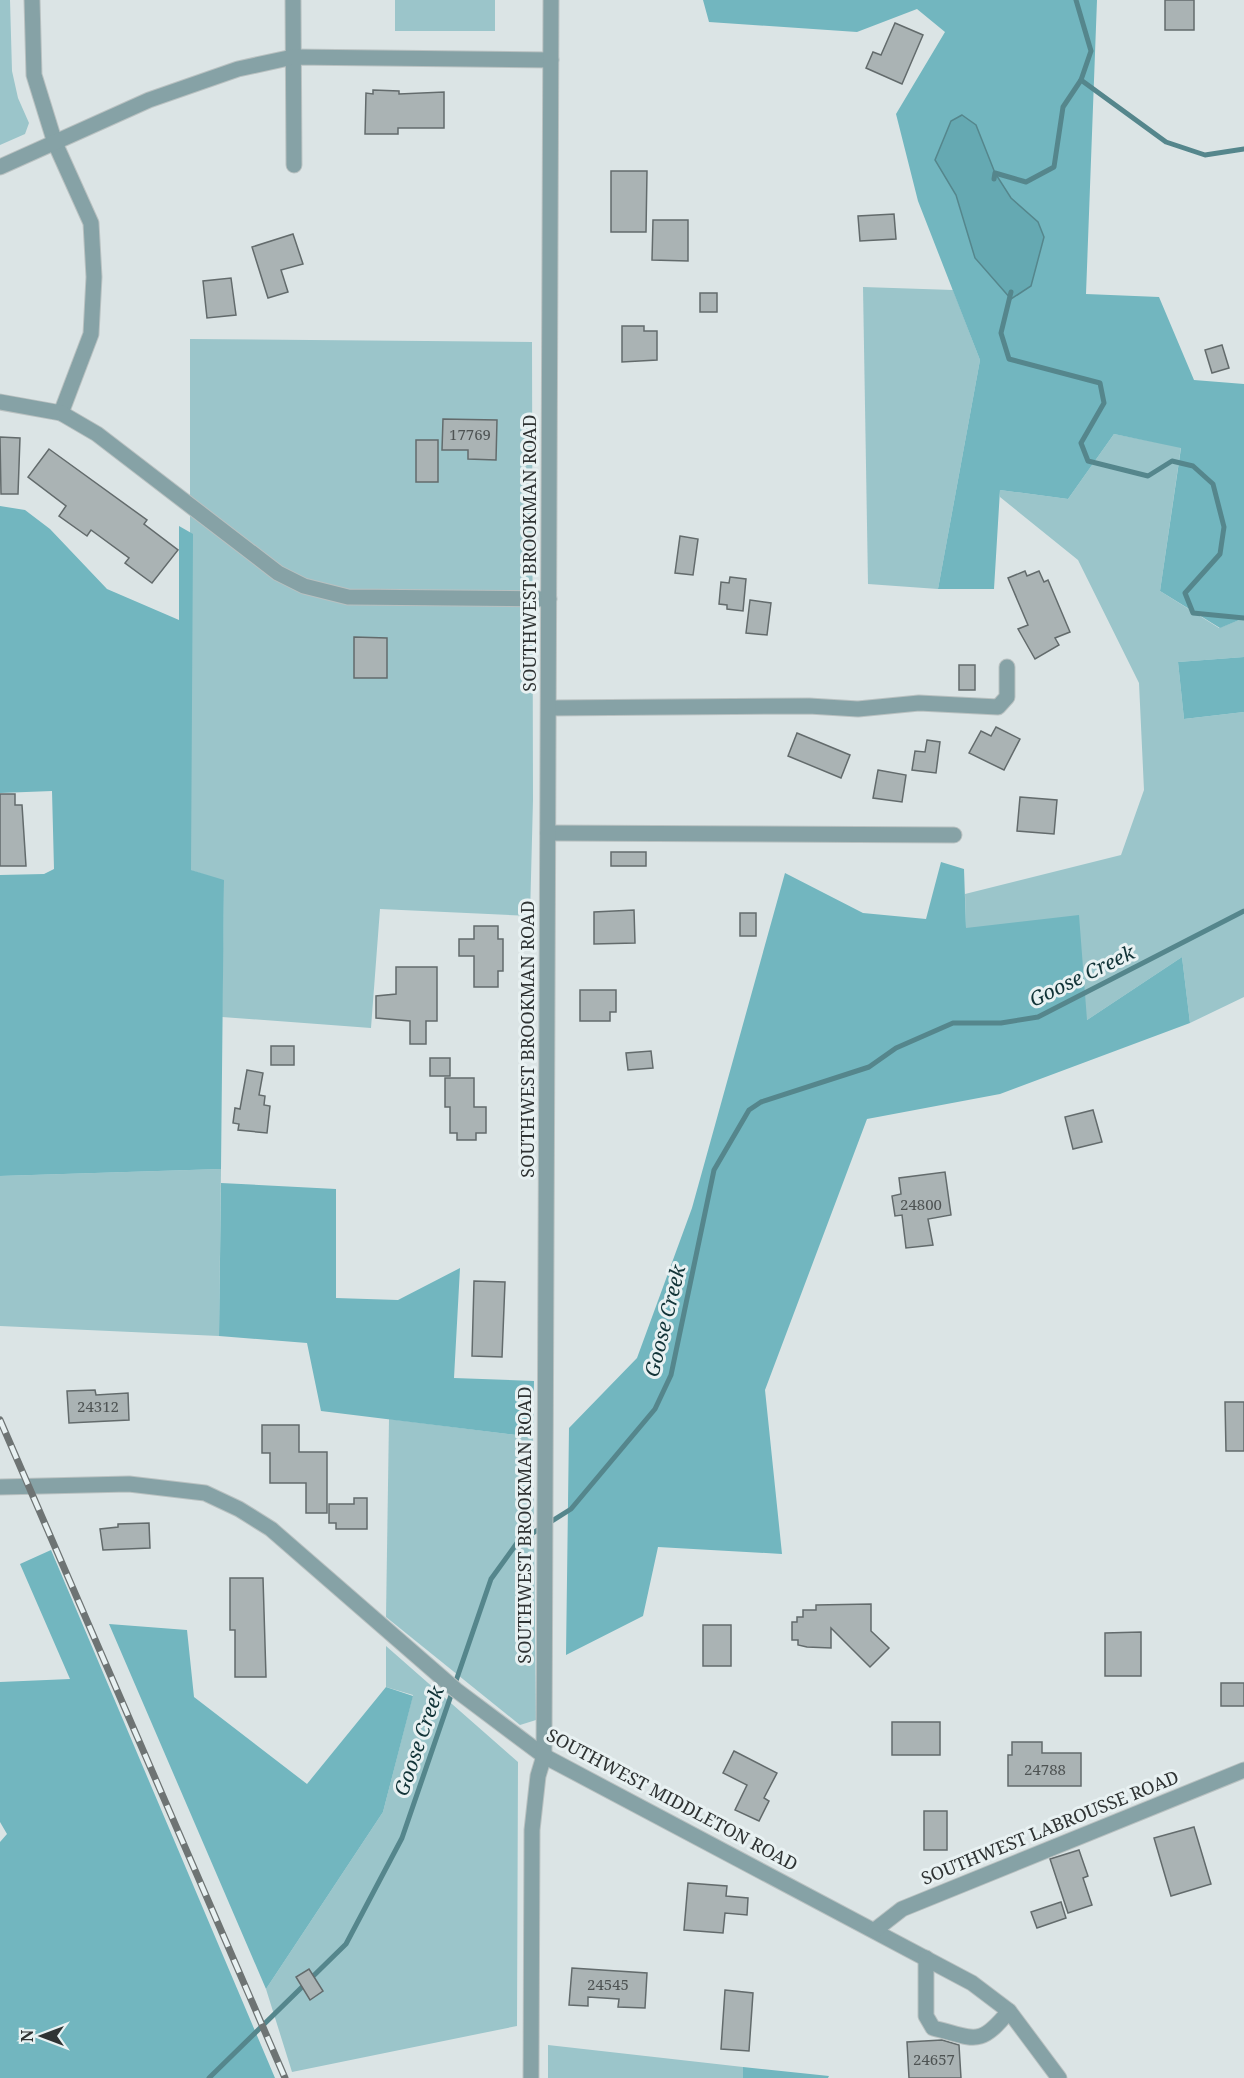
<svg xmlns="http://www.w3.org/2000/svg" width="1244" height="2078" viewBox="0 0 1244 2078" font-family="'Noto Serif',serif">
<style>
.green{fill:#9bc5ca}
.forest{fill:#72b6bf}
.water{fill:#65a9b2;stroke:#55868c;stroke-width:1.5}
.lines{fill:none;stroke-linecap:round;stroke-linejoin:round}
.stream{stroke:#55868c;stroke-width:5}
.building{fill:#aab3b4;stroke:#636b6c;stroke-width:1.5}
.minor-casing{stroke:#b9c1c1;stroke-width:17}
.minor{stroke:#86a2a6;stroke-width:15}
.rail-casing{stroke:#6e7474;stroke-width:7}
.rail{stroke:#e8f1f2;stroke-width:4.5;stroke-dasharray:14;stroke-linecap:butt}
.labels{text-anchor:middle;stroke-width:6;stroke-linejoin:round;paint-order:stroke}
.number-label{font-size:15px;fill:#4e5353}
.street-label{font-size:18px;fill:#2f3333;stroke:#e8f1f2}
.water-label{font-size:20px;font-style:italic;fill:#113337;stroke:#e8f1f2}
</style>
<rect width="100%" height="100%" fill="#dbe4e5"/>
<g class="green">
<polygon points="0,0 10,0 12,71 18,98 29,123 25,134 0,145"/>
<rect x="395" y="0" width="100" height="31"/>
<polygon points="863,287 953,290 980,360 938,589 868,584"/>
<polygon points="190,339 532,342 533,800 530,916 380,909 371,1028 222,1017 224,881 190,870"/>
<polygon points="1114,434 1181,447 1160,591 1219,628 1244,618 1244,657 1178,662 1184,719 1244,712 1244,997 1190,1023 1182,957 1087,1020 966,929 965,894 1121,855 1144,790 1139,683 1078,560 1000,497 1000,490 1068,499"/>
<polygon points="221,1169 219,1336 0,1326 0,1176"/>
<polygon points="389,1419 533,1437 536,1720 520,1725 386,1617"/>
<polygon points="386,1646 518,1762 517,2026 292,2072 266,1989 383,1812 413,1695 386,1687"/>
<polygon points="548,2045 743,2067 743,2078 548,2078"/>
</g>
<g class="forest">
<polygon points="703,0 1097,0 1086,294 1159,297 1194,380 1244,384 1244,618 1220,628 1160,591 1181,448 1114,434 1068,499 1000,490 994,589 938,589 980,360 918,201 896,114 945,32 917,9 857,32 709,22"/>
<polygon points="0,506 25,510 50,529 107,589 179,620 179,526 193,534 191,870 224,880 221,1169 0,1176 0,875 44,874 54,869 52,791 0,793"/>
<polygon points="1244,657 1244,712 1184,719 1178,662"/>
<polygon points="941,862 964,869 966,928 1079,915 1087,1020 1182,957 1190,1023 1000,1094 867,1119 765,1390 782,1554 658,1547 643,1616 566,1655 569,1428 637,1358 692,1208 785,873 863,913 926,919"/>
<polygon points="221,1183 336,1189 336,1298 398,1300 460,1268 454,1378 534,1381 533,1437 321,1411 307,1343 219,1336"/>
<polygon points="51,1550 275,2078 0,2078 0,1842 7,1834 0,1822 0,1682 70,1679 20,1564"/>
<polygon points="109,1624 187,1630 194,1697 307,1784 386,1687 413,1696 383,1812 266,1989"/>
<polygon points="743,2067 829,2076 828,2078 743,2078"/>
</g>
<polygon class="water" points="962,115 976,125 995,173 1011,198 1038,222 1044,237 1031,286 1011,299 975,258 956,195 935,160 951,121"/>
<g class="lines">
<g class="stream">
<polyline points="1081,80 1166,142 1205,155 1244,149"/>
<polyline points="994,179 995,173 1026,182 1054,167 1063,107 1081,80 1091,51 1076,0"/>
<polyline points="1011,292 1001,333 1009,359 1100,383 1104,403 1081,443 1088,461 1148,476 1172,461 1193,466 1213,484 1224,527 1220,554 1185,593 1193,613 1244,618"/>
<polyline points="209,2078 346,1944 402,1838 491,1579 517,1543 571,1509 655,1409 671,1375 714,1170 749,1110 761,1102 869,1067 896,1048 953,1023 1001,1023 1038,1017 1244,911"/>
</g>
</g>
<g class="building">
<rect x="1165" y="0" width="29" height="30"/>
<polygon points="895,23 923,35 902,84 866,68 873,52 881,55"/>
<polygon points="373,90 399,91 399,94 444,92 444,128 398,128 398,134 365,134 366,93 373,94"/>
<polygon points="611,171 647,171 646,232 611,232"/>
<polygon points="894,214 896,239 860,241 858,216"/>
<polygon points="653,220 688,220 688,261 652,260"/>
<polygon points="293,234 303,264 281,270 288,292 268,298 252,247"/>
<polygon points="231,278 236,315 207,318 203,281"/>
<rect x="700" y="293" width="17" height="19"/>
<polygon points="622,326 644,326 644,331 657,331 657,360 622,362"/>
<polygon points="1222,345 1229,368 1212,373 1205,350"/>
<polygon points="443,419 497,420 496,460 468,459 468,450 442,450"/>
<polygon points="0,437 20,438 18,494 1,494"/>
<rect x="416" y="440" width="22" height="42"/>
<polygon points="49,449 147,520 144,524 178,550 152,583 125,563 129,558 91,530 87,536 59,516 66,506 28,477"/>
<polygon points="680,536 698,539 693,575 675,573"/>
<polygon points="1025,571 1027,576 1039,571 1044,582 1048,580 1070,632 1055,638 1059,645 1035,659 1018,629 1028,625 1008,578"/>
<polygon points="730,577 746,579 743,611 727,609 727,605 719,604 721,582 729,583"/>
<polygon points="750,600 771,603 767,635 746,633"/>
<polygon points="354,637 387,638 387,678 354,678"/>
<rect x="959" y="665" width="16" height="25"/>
<polygon points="996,727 1020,739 1004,770 969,753 981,731 991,736"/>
<polygon points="797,733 850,755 841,778 788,756"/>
<polygon points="927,740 940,742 936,773 912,770 915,751 925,752"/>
<polygon points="878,770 906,775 902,802 873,798"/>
<polygon points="0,794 15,794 15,805 22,805 26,866 0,866"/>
<polygon points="1020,797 1057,800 1054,834 1017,831"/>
<rect x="611" y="852" width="35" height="14"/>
<polygon points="634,910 635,943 594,944 594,912"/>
<rect x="740" y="913" width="16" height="23"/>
<polygon points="474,926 498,926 498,939 503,939 503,971 498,971 498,987 474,987 474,956 459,956 459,939 474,939"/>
<polygon points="396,967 437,967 437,1021 426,1021 426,1044 410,1044 410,1021 376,1018 376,996 396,994"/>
<polygon points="580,990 616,990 616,1012 610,1012 610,1021 580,1021"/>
<rect x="271" y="1046" width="23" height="19"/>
<polygon points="651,1051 653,1068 628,1070 626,1053"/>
<rect x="430" y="1058" width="20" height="18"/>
<polygon points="247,1070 263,1073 259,1095 265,1096 264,1105 270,1106 267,1133 238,1130 239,1124 233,1123 235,1108 240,1109"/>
<polygon points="445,1078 474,1078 474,1107 486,1107 486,1133 476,1133 476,1140 457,1140 457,1133 450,1133 450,1107 445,1107"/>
<polygon points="1093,1110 1102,1142 1073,1149 1065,1117"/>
<polygon points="945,1172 951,1215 928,1219 933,1245 906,1248 902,1215 895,1216 892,1196 901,1194 899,1178"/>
<polygon points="474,1281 505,1282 502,1357 472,1356"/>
<polygon points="95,1390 96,1395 128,1393 129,1420 69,1423 67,1391"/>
<polygon points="1225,1402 1244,1402 1244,1451 1226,1451"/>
<polygon points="262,1425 299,1425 299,1452 327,1452 327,1513 306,1513 306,1483 270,1483 270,1453 262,1453"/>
<polygon points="354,1498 367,1498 367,1529 336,1529 336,1523 329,1523 329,1504 354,1504"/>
<polygon points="149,1523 150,1548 103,1550 100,1529 118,1527 118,1524"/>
<polygon points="230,1578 263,1578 266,1677 235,1677 235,1630 230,1630"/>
<polygon points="871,1604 871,1631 889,1648 870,1667 831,1628 831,1648 807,1647 798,1645 798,1640 792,1640 792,1622 797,1622 797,1617 803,1617 803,1610 816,1610 816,1605"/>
<rect x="703" y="1625" width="28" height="41"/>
<polygon points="1141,1632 1141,1676 1105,1676 1105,1633"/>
<rect x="1221" y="1683" width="23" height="23"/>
<rect x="892" y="1722" width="48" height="33"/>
<polygon points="1012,1742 1042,1742 1042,1753 1081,1753 1081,1786 1008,1786 1008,1755 1012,1755"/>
<polygon points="734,1751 777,1773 764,1798 769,1801 759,1821 735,1810 747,1785 723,1773"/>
<rect x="924" y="1811" width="23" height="39"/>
<polygon points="1194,1827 1211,1884 1171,1896 1154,1838"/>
<polygon points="1079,1850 1088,1876 1083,1878 1092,1905 1068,1913 1050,1859"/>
<polygon points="688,1883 727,1886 726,1896 748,1898 747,1915 725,1913 723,1933 684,1930"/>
<polygon points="1061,1902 1066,1918 1037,1928 1031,1912"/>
<polygon points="572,1968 647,1973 645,2008 618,2007 619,1999 588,1997 588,2006 569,2005"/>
<polygon points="309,1969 323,1991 310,2000 296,1977"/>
<polygon points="725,1990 753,1993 749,2051 721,2049"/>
<polygon points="942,2040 959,2045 961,2078 909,2078 907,2042"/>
</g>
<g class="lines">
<defs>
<g id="minor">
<polyline points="32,0 34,75 55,143 91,223 94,277 91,334 61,413"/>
<polyline points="293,0 294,165"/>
<polyline points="0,167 149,100 238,69 293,57 551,60"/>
<polyline points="0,402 61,413 97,434 278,573 304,586 348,597 549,599"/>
<polyline points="549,708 809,706 858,709 919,703 998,707 1007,697 1007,667"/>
<polyline points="548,833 954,835"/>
<polyline points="0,1487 129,1484 205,1493 239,1509 271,1529 456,1690 544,1756 972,1983 1009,2011 1059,2078"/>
<polyline points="875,1930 902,1909 1244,1770"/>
<path d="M 926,1958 L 926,2016 L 933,2028 C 975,2038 979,2048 1009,2011"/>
<polyline points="531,2078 532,1830 538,1776 544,1756 551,0"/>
</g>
</defs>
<use href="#minor" class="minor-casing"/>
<use href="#minor" class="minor"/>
<defs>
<polyline id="rail" points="0,1420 285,2078"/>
</defs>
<use href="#rail" class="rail-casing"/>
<use href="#rail" class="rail"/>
</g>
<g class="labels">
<g class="number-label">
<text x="470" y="440">17769</text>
<text x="921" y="1210">24800</text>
<text x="98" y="1412">24312</text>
<text x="1045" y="1775">24788</text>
<text x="608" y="1990">24545</text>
<text x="934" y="2065">24657</text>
</g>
<g class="street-label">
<text transform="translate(530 553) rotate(-90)" y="6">SOUTHWEST BROOKMAN ROAD</text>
<text transform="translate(528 1039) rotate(-90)" y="6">SOUTHWEST BROOKMAN ROAD</text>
<text transform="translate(525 1525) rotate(-90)" y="6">SOUTHWEST BROOKMAN ROAD</text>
<text transform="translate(672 1800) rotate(28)" y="6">SOUTHWEST MIDDLETON ROAD</text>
<text transform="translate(1050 1828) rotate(-22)" y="6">SOUTHWEST LABROUSSE ROAD</text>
</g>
<g class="water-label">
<text transform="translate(1082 976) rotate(-26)" y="7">Goose Creek</text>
<text transform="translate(665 1321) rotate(-76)" y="7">Goose Creek</text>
<text transform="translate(419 1741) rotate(-71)" y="7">Goose Creek</text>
</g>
</g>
<g transform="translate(42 2036) rotate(270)" stroke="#e8f1f2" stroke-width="4.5" paint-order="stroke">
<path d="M0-4.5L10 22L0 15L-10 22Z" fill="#2f3333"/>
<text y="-9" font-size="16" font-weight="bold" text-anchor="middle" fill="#2f3333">N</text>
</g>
</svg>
